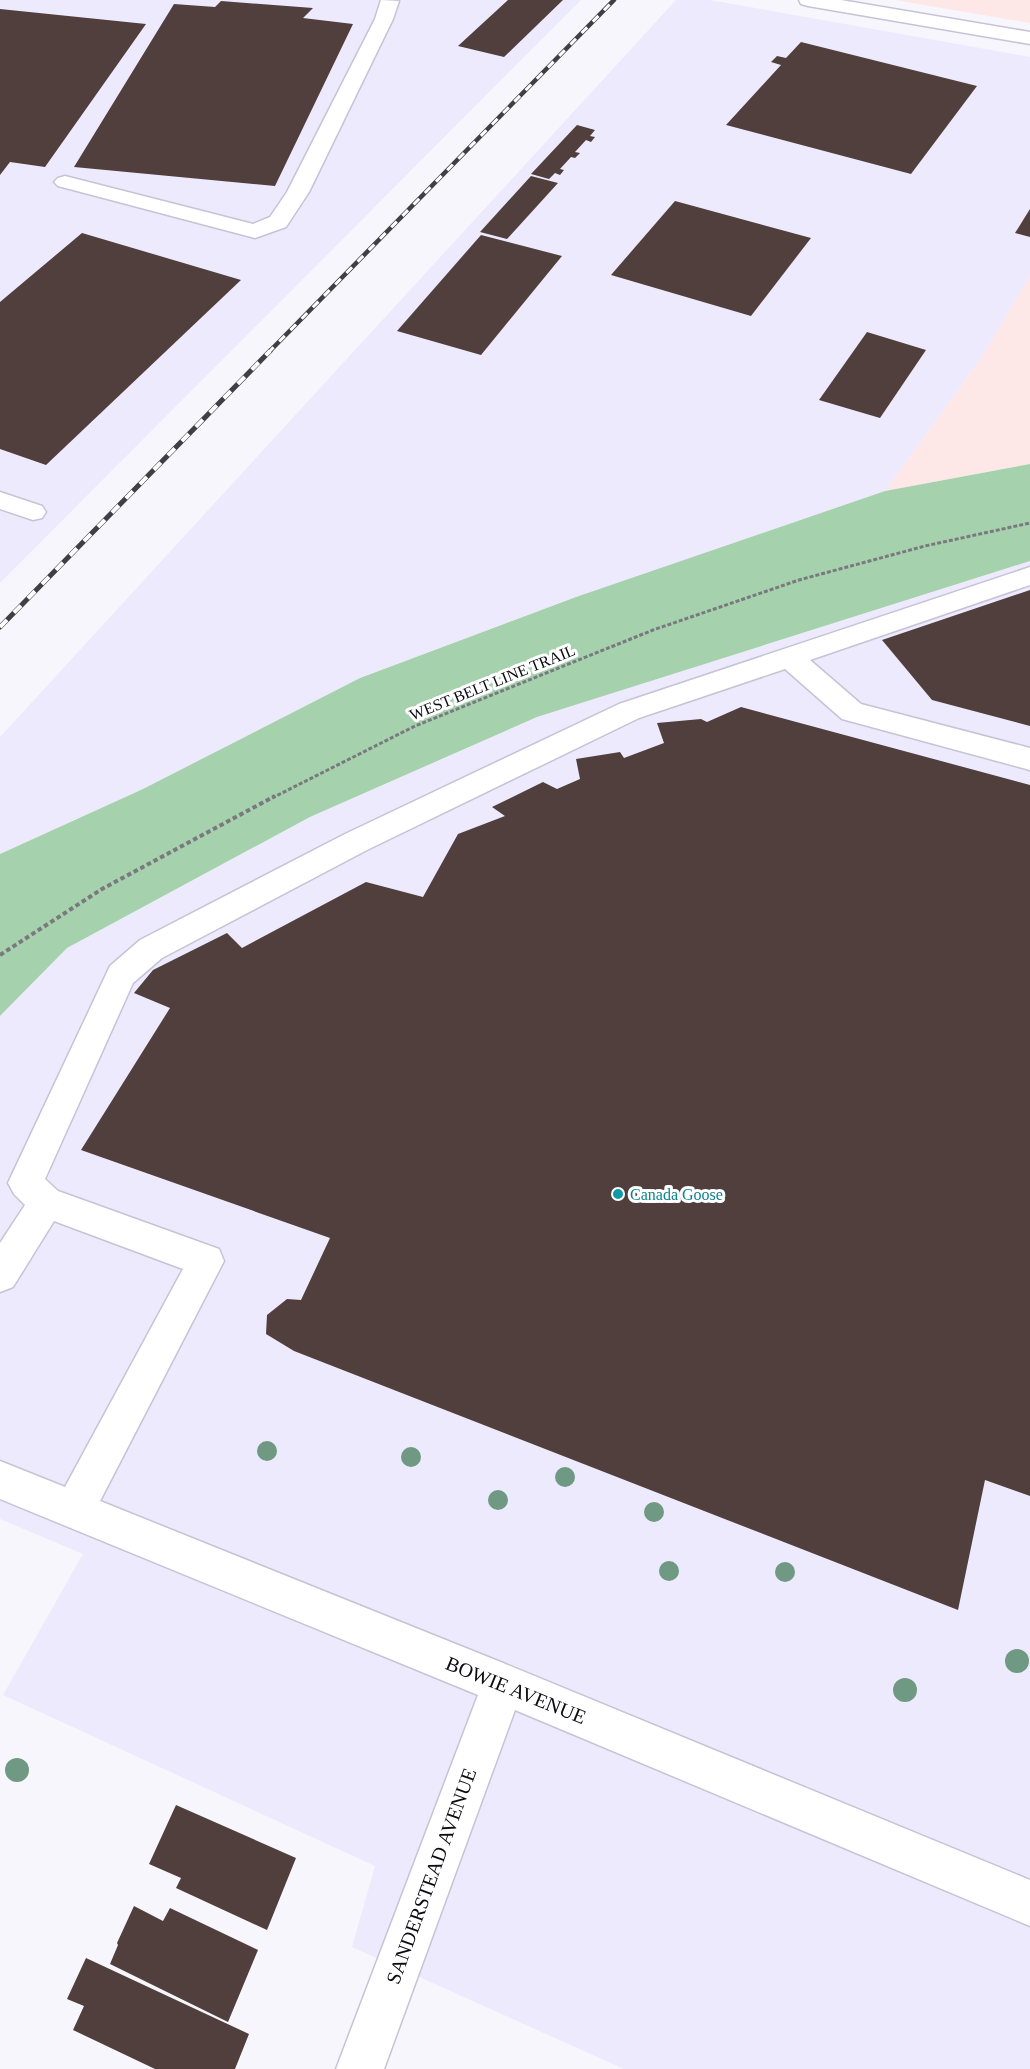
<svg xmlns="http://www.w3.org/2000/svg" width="1030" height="2069" viewBox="0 0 1030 2069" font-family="'Times New Roman',serif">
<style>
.commercial{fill:#fde7e7}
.built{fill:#eeeafe}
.green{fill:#a5d2ac}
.building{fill:#503f3d}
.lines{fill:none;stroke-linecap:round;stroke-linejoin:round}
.minor-casing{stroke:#c6c3d4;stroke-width:3}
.path-far1{stroke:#7a797f;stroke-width:3;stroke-dasharray:4 2;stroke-linecap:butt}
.path{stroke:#7a797f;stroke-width:4;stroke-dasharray:4.5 3;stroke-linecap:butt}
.minor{fill:#fff;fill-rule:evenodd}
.rail-far1-casing{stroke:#403f44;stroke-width:4.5}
.rail-casing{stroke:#403f44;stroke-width:5}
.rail-far1{stroke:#fff;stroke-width:3;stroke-dasharray:8;stroke-linecap:butt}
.rail{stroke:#fff;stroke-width:4;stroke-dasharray:10;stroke-linecap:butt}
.tree{fill:#6f9982}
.culture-dot{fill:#0f9aa8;stroke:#fff;stroke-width:2}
.labels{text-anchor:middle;stroke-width:6;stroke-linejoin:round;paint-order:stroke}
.street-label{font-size:16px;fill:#0c0b10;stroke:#fff}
.culture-label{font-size:16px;fill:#0d838f;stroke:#fff;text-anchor:start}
.near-street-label{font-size:20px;fill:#0c0b10;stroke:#fff}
</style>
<rect width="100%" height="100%" fill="#f7f6fd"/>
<g class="commercial">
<polygon points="895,0 1030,0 1030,23"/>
<polygon points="1030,276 1030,464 885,491 979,361"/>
</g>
<g class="built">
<polygon points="0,0 581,0 0,583"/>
<polygon points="676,0 710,0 1030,57 1030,276 979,361 885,491 576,597 360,678 143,789 0,854 0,737"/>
<polygon points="1030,561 1030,2069 624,2069 352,1947 375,1866 3,1695 83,1554 0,1519 0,1016 67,948 310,817 537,717"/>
</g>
<polygon class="green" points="1030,464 1030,561 537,717 310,817 67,948 0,1016 0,854 143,789 360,678 576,597 885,491"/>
<g class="building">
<polygon points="508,0 563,0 504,57 458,46"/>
<polygon points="221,1 313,8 303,18 353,24 275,186 74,167 174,4 215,7"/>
<polygon points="0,9 146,24 45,167 10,162 0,175"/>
<polygon points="801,42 977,86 911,174 726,125 781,65 771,62 777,56 786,58"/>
<polygon points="577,125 595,130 590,136 595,137 591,142 586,140 575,152 580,153 575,158 571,157 560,169 564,170 560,175 555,173 549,179 531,174"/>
<polygon points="531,176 558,183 507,239 480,232"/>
<polygon points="675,201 811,238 751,316 611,275"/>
<polygon points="1030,209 1030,237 1015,233"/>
<polygon points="82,233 241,280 46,465 0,449 0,302"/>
<polygon points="481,235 562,256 481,355 397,331"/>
<polygon points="867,332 926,350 880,418 819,400"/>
<polygon points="1030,590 1030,726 932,700 882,640"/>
<polygon points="741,707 1030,785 1030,1496 985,1480 958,1610 294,1351 266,1334 267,1315 287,1299 301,1300 330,1238 81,1150 170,1008 134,993 153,970 227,933 242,948 366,882 423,897 458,834 505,816 492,807 543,782 557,789 580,779 576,759 620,752 624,758 664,743 657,723 701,719 707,722"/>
<polygon points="176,1805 296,1858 267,1930 176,1888 181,1878 149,1864"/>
<polygon points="134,1906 163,1921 170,1908 258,1950 228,2022 110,1964 118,1945 117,1943"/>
<polygon points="86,1958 249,2034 235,2069 155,2069 73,2030 84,2006 67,1999"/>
</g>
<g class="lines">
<defs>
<g id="minor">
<polygon points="381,0 399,1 393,19 309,192 286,227 255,238 58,186 54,182 58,178 65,176 253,224 270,217 287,192 375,19"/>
<polygon points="799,0 841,0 1030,32 1030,44 808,6 801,4"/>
<polygon points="0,492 42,506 46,512 42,518 33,520 0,509"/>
<polygon points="1030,567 1030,585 810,660 861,704 1030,748 1030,770 842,719 785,669 639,718 367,850 162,958 133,983 45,1179 58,1191 219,1249 224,1261 100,1501 503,1663 1030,1880 1030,1926 515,1710 384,2069 336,2069 478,1695 0,1499 0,1461 65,1487 183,1269 54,1221 13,1287 0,1292 0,1243 25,1205 14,1194 8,1183 110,966 140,940 345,834 619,704"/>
</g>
</defs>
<use href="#minor" class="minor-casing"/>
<polyline class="path-far1" points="272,798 415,726 653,630 799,580 925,546 1030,523"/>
<polyline class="path" points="0,955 102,889 275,796"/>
<use href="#minor" class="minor"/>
<defs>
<polyline id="rail-far1" points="268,353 614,0"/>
<polyline id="rail" points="0,627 270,351"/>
</defs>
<use href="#rail-far1" class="rail-far1-casing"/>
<use href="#rail" class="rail-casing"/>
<use href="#rail-far1" class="rail-far1"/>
<use href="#rail" class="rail"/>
</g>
<g class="tree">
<circle cx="267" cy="1451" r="10"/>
<circle cx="411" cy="1457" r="10"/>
<circle cx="565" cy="1477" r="10"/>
<circle cx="498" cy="1500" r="10"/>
<circle cx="654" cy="1512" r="10"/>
<circle cx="669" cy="1571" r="10"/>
<circle cx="785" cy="1572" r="10"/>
<circle cx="1017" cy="1661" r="12"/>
<circle cx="905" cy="1690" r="12"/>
<circle cx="17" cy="1770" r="12"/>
</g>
<circle class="culture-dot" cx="618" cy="1194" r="6"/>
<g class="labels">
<g class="street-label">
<text transform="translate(492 682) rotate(-22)" y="6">WEST BELT LINE TRAIL</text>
</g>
<g class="culture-label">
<text x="630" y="1200">Canada Goose</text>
</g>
<g class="near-street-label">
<text transform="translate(516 1690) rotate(22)" y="7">BOWIE AVENUE</text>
<text transform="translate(431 1876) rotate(-70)" y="7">SANDERSTEAD AVENUE</text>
</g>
</g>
</svg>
